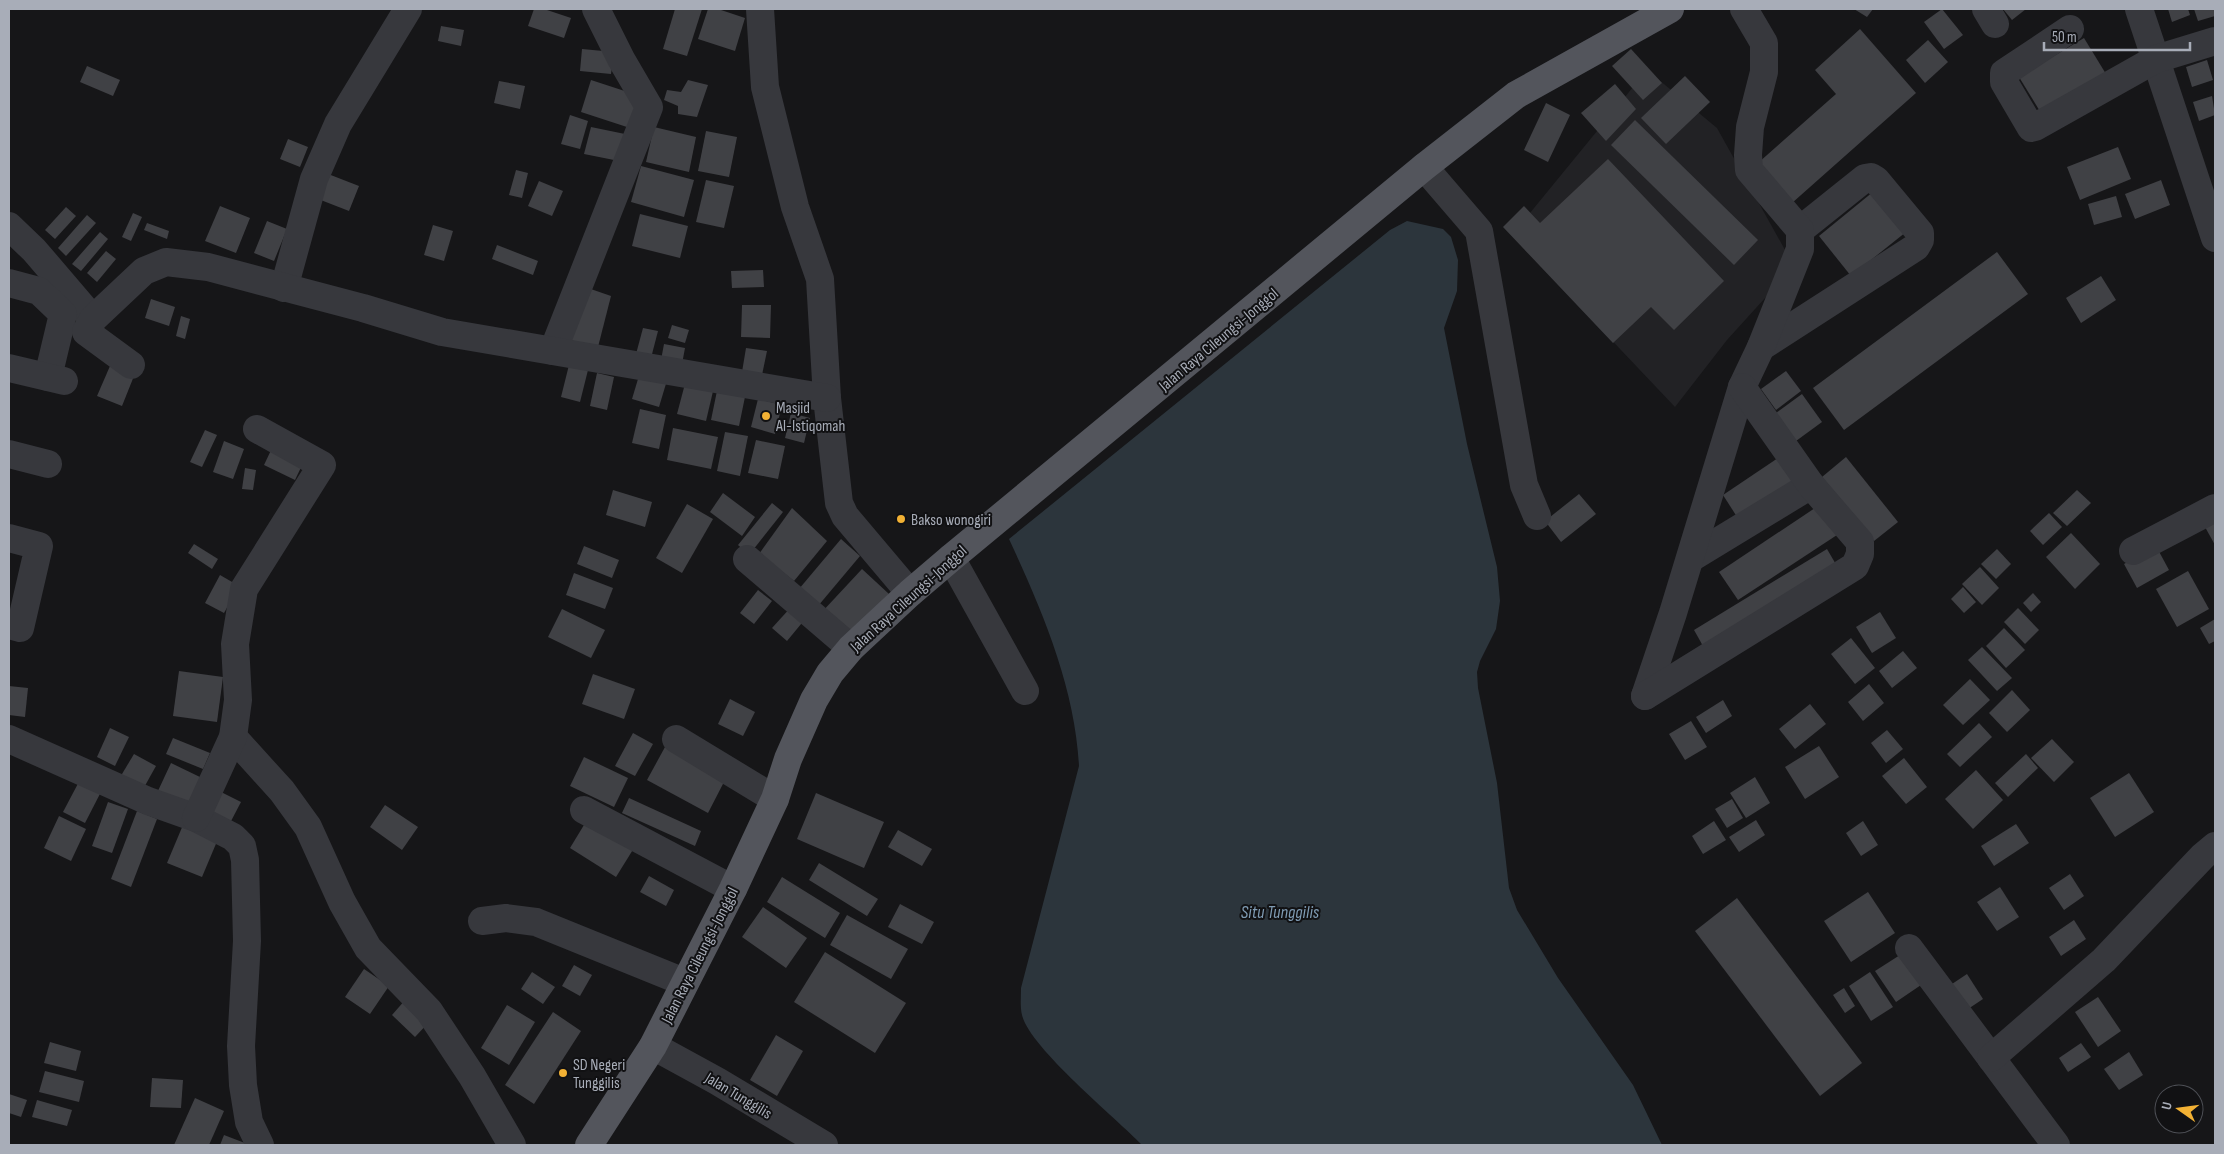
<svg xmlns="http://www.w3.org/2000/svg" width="2224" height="1154" viewBox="0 0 2224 1154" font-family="'Sofia Sans Condensed',sans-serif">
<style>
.built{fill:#222225}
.water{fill:#2c353c}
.building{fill:#404145}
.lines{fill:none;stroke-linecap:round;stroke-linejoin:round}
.minor{stroke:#37383d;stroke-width:28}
.major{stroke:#53555c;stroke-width:28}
.poi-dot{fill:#f2b134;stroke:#111113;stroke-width:2}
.labels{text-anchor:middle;stroke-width:4;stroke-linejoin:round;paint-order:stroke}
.street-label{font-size:16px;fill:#a8adb8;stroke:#111113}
.poi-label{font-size:16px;fill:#a8adb8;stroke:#111113;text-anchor:start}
.water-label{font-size:18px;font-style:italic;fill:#7f9bb3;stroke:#111113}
</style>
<rect width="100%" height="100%" fill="#161618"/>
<polygon class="built" points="1647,70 1717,128 1794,266 1727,340 1675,407 1512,235"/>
<path class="water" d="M 1407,221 L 1443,229 L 1451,237 L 1458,260 L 1457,291 L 1444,328 L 1467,444 L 1497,567 L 1500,601 L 1496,629 L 1480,661 L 1477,672 L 1478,688 L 1497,783 L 1509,888 L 1517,910 L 1558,978 L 1633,1085 L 1662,1145 L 1142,1145 C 1115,1117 1030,1048 1022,1015 C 1020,1007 1021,997 1021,988 L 1079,766 C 1075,687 1042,610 1009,539 L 1390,230 Z"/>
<g class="building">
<polygon points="534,9 544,9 571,18 564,38 528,26"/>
<polygon points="675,9 702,9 687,56 663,49"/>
<polygon points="708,9 718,9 745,18 735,51 698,39"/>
<polygon points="1854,9 1873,9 1867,17"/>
<polygon points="1942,9 1963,35 1944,49 1924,22"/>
<polygon points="2003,9 2026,9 2012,20"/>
<polygon points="2168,9 2188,9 2190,15 2172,22"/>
<polygon points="2194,9 2214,9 2215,16 2198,21"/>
<polygon points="441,26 464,30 461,46 438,41"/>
<polygon points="1860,29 1916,93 1792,203 1758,163 1836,94 1815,70"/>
<polygon points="2084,38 2106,74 2041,113 2019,77"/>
<polygon points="1928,40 1948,62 1925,83 1906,60"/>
<polygon points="582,49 614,52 611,74 580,71"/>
<polygon points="1631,49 1662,83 1643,100 1612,66"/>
<polygon points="2207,60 2213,80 2192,87 2186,67"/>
<polygon points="87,66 120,80 113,96 80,82"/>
<polygon points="1685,76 1710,102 1666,144 1641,118"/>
<polygon points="591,80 640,96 630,128 581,112"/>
<polygon points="688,80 708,85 697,117 678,114 678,106 664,100 667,90 681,92"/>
<polygon points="499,81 525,86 520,109 494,103"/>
<polygon points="1615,84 1636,109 1606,141 1581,113"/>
<polygon points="2212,96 2215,115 2199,121 2193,102"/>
<polygon points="1546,103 1570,115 1548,162 1524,150"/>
<polygon points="570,115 588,121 580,149 561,144"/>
<polygon points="1635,120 1758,240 1734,265 1611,145"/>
<polygon points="591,127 625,134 619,161 584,154"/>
<polygon points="654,127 696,137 689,172 646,162"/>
<polygon points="706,131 737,137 729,177 698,171"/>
<polygon points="288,139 308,147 300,167 280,159"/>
<polygon points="2118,147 2131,179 2080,200 2067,167"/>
<polygon points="1608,159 1724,281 1674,330 1651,307 1613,343 1503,227 1524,206 1540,223"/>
<polygon points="641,166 694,180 684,217 631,202"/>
<polygon points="516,170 528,173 522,198 509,195"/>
<polygon points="323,172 359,186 349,211 313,197"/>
<polygon points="706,180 734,186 724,228 696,222"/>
<polygon points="2161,180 2170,205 2135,219 2125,194"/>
<polygon points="539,181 563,191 552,216 528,206"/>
<polygon points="1879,187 1911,228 1851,276 1819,236"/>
<polygon points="2116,196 2122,217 2094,225 2088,204"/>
<polygon points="220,206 250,218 236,253 205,241"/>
<polygon points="66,207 76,216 55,239 45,230"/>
<polygon points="133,213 142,217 131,241 122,237"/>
<polygon points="640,214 688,226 680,258 632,246"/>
<polygon points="87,215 96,223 66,256 58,248"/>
<polygon points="267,221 287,229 274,261 254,253"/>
<polygon points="147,223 169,231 167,239 144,230"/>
<polygon points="433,225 453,231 444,261 424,255"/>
<polygon points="100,232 108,239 81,271 72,264"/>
<polygon points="497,245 538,261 533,275 492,259"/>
<polygon points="106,251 116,259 97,282 87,273"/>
<polygon points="1997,252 2028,294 1844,430 1813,388"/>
<polygon points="763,270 764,287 732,288 731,271"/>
<polygon points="2101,276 2116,300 2081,323 2066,298"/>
<polygon points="585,287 611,296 598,347 570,340"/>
<polygon points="151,299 175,307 169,326 145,318"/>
<polygon points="742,305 771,305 770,338 741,337"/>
<polygon points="181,316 190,319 185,339 176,336"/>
<polygon points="672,325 689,330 685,343 668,338"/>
<polygon points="643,328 658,331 651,358 636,354"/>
<polygon points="664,344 685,348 682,364 661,360"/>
<polygon points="746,348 767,351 762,375 742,372"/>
<polygon points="569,365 588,370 580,402 561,397"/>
<polygon points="110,366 134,376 122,406 97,396"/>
<polygon points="641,369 668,377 659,407 632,399"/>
<polygon points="1786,371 1801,391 1776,410 1761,389"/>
<polygon points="597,373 614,377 607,410 590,406"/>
<polygon points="686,380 714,387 706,421 677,414"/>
<polygon points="718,386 746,392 739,426 711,420"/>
<polygon points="1802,394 1822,422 1796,441 1776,413"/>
<polygon points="758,399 782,405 775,434 751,427"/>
<polygon points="640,409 666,415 659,449 632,443"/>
<polygon points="791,413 810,418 804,443 785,438"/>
<polygon points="673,428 718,437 711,469 667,460"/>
<polygon points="205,430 217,435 202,467 190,462"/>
<polygon points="725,432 748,436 740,476 717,471"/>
<polygon points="756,440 785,446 778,479 748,473"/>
<polygon points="224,441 244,449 233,479 213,472"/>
<polygon points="273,446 304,461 295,480 264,465"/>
<polygon points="1846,457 1898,522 1874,541 1822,477"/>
<polygon points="1778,458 1794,483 1739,520 1723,495"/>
<polygon points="245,468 256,470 253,490 242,489"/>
<polygon points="613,490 652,502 645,527 606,515"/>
<polygon points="2077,490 2091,503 2067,526 2053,513"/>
<polygon points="723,493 755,517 742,536 710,512"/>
<polygon points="1579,494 1596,514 1561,542 1545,521"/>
<polygon points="772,503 783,512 749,555 738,545"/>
<polygon points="687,504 713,519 682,573 656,558"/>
<polygon points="1818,506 1837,535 1738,600 1719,572"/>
<polygon points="792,508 827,541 794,581 759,554"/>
<polygon points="2049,513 2062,527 2043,545 2030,531"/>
<polygon points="2215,521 2215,545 2205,527"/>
<polygon points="2071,533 2100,564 2075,589 2046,557"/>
<polygon points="841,539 860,556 818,606 799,589"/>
<polygon points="194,544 218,559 212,569 188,553"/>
<polygon points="584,546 619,560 612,578 577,564"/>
<polygon points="2156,546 2169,570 2137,588 2124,564"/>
<polygon points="1827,549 1841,573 1708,655 1694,630"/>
<polygon points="1997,549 2011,564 1996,579 1981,564"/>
<polygon points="1980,567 1999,588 1982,605 1962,584"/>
<polygon points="862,569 889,594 847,637 821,613"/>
<polygon points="2188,571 2209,609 2177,627 2156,589"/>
<polygon points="574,573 613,588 605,609 566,595"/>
<polygon points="220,575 239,586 224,613 205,603"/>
<polygon points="1963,587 1976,602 1964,613 1951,599"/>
<polygon points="758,590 772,601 754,624 740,613"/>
<polygon points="2033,593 2041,602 2031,612 2023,603"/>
<polygon points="792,606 806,618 787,641 772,628"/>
<polygon points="2018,608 2039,630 2025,644 2004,622"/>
<polygon points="562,609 605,630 591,658 548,637"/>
<polygon points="1880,612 1896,638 1872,653 1856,627"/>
<polygon points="2215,619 2215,641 2209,644 2200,628"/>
<polygon points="2004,628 2025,650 2006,668 1986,646"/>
<polygon points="1851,638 1875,668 1855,684 1831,654"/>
<polygon points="1982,647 2012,678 1997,691 1968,660"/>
<polygon points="1903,651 1917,668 1892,688 1879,671"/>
<polygon points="179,671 223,677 217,722 173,716"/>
<polygon points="593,674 635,689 624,719 582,704"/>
<polygon points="1970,679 1990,700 1963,725 1943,705"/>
<polygon points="1869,684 1884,703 1863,721 1848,702"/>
<polygon points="9,686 28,688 25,717 9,715"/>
<polygon points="2012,690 2030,710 2007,732 1989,713"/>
<polygon points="730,699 755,712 743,736 718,724"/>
<polygon points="1723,700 1732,716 1706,733 1696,717"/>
<polygon points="1810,704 1826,724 1795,749 1779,729"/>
<polygon points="1691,721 1707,747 1685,760 1669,734"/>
<polygon points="1979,723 1992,737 1960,767 1947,754"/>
<polygon points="110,728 129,737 115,766 97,757"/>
<polygon points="1887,730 1903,749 1886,763 1871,743"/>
<polygon points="633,733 653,744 635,776 615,766"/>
<polygon points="173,738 210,753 203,769 166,754"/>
<polygon points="2052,739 2074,762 2054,782 2031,758"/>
<polygon points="1819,746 1839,777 1805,799 1785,767"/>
<polygon points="665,747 725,780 708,813 647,780"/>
<polygon points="134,754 156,766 142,791 119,779"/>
<polygon points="2026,754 2038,768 2008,797 1995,783"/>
<polygon points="584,757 628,778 614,807 570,786"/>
<polygon points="1904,758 1927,787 1906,804 1882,776"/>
<polygon points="171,763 202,778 187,808 157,793"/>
<polygon points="1976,770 2003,800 1973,829 1945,799"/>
<polygon points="2129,773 2154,812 2115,837 2090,798"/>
<polygon points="82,776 103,788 85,823 63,812"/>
<polygon points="1755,777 1770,803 1746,818 1730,793"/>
<polygon points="215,789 241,802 230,823 204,809"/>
<polygon points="816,793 884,822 864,868 797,839"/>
<polygon points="629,798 701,831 695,846 622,813"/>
<polygon points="1732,799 1743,818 1727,828 1715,809"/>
<polygon points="108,802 128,809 112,853 92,846"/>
<polygon points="385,805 418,827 402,850 370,827"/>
<polygon points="137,811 157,819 131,887 111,879"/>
<polygon points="59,816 86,829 71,861 44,848"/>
<polygon points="587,820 634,848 616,877 570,848"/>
<polygon points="1756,820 1765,835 1739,852 1729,837"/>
<polygon points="1714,821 1726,840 1703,854 1692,836"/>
<polygon points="1863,821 1878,845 1861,856 1846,833"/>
<polygon points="2016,824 2029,843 1994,866 1981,846"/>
<polygon points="183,825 218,839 202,877 167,863"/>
<polygon points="898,830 932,849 922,866 888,847"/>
<polygon points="819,863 878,899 867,916 809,880"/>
<polygon points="2070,874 2084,896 2064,910 2049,888"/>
<polygon points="649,876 674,890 666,906 640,892"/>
<polygon points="782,877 840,913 825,938 767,902"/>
<polygon points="2000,887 2019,917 1997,931 1977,902"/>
<polygon points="1868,892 1895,933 1851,962 1824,921"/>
<polygon points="1737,898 1862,1063 1820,1096 1695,931"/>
<polygon points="900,904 934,922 922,944 888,927"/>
<polygon points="763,907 807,938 786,968 742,937"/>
<polygon points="847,915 908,949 891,979 830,945"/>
<polygon points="2074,920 2086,939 2061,956 2049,937"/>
<polygon points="825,952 906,1003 875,1053 794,1002"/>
<polygon points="1900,955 1921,985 1896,1002 1875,971"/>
<polygon points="574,965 592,975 580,996 562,986"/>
<polygon points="364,969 389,986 370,1014 345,997"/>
<polygon points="532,972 555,987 543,1004 521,989"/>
<polygon points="1870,972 1893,1007 1871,1021 1849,986"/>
<polygon points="1967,974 1983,999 1965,1011 1949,986"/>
<polygon points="1844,988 1855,1006 1845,1013 1833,995"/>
<polygon points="2098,997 2121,1031 2098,1047 2075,1012"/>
<polygon points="406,999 430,1021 415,1037 392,1015"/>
<polygon points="507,1005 535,1022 509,1065 481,1048"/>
<polygon points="553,1012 581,1031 534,1104 505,1085"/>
<polygon points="776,1035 803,1051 777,1096 750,1080"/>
<polygon points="50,1042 81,1051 76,1071 44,1063"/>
<polygon points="2081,1043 2091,1057 2068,1072 2059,1058"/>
<polygon points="2129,1052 2143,1075 2119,1090 2104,1069"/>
<polygon points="45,1071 84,1081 79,1102 39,1092"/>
<polygon points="152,1078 183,1080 181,1108 150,1107"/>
<polygon points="9,1094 27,1100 21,1117 9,1113"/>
<polygon points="195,1098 224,1111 209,1145 174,1145"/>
<polygon points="37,1100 72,1110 67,1126 32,1117"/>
<polygon points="224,1135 250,1145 220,1145"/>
</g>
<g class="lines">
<g class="minor">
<polyline points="760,9 765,87 795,207 820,279 827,398 839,503 845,516 910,593"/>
<polyline points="1986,9 1995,24"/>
<polyline points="2139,9 2215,238"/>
<polyline points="2070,29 2004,73 2004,82 2031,128 2035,127 2156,59 2215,41"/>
<polyline points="1424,167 1479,231 1524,485 1537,516"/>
<polyline points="9,226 34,250 93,319"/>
<polyline points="9,283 39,291 63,314 48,377"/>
<polyline points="284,288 314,179 338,124 408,9"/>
<polyline points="1761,347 1916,247 1920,240 1920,233 1876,180 1871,177 1865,178 1800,230"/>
<polyline points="553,351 649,107 621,59 596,9"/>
<polyline points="131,365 86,332 93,319 144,271 166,262 208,267 363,308 442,332 827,398"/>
<polyline points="9,368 64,381"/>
<polyline points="9,454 48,464"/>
<polyline points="9,538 39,546 20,628 9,625"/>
<polyline points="2133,551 2215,508"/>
<polyline points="951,558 1025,691"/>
<polyline points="1691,558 1811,485"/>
<polyline points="747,559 851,648"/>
<polyline points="1645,696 1673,613 1742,387 1761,347 1800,249 1800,230 1749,170 1748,155 1750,127 1764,72 1764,43 1744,9"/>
<polyline points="1645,696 1855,566 1860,554 1860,542 1811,485 1742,387"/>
<polyline points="233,737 282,791 308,827 342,902 368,948 429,1011 472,1076 512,1145"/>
<polyline points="9,739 148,801 196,818 233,837 242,846 245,860 247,941 241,1046 243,1085 249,1122 260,1145"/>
<polyline points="676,739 775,799"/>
<polyline points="584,810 733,889"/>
<polyline points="196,818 233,737 238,700 235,644 244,589 322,465 257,429"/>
<polyline points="482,921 506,918 536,922 684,982"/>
<polyline points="1909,948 2056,1145"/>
<polyline points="653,1046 717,1081 824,1145"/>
<polyline points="1991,1058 2104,960 2203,856 2215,846"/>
</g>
<polyline class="major" points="589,1145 653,1046 733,889 775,799 788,759 814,700 830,673 851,648 910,593 951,558 1424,167 1516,95 1670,9"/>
</g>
<g class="poi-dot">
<circle cx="766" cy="416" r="5"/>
<circle cx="901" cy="519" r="5"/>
<circle cx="563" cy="1073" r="5"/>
</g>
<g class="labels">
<g class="street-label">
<text transform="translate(1218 339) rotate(-40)" y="6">Jalan Raya Cileungsi-Jonggol</text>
<text transform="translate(908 598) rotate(-42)" y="6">Jalan Raya Cileungsi-Jonggol</text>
<text transform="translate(699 955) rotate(-63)" y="6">Jalan Raya Cileungsi-Jonggol</text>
<text transform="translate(739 1095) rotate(31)" y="6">Jalan Tunggilis</text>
</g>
<g class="poi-label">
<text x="776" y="413">Masjid<tspan x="776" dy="18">Al-Istiqomah</tspan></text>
<text x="911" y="525">Bakso wonogiri</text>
<text x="573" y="1070">SD Negeri<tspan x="573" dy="18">Tunggilis</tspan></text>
</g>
<g class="water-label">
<text x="1280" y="918">Situ Tunggilis</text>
</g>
</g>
<rect width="2224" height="1154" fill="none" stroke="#a8adb8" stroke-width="20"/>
<g transform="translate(2179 1109) rotate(284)"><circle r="24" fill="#111113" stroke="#4d4f55"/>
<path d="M0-4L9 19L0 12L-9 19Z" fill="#f2b134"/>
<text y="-8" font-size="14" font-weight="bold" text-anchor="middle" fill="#a8adb8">U</text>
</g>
<path d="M2044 42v8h146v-8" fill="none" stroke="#a8adb8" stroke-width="2.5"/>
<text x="2052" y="42" font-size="15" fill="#a8adb8" stroke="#111113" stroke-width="4" paint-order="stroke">50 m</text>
</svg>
